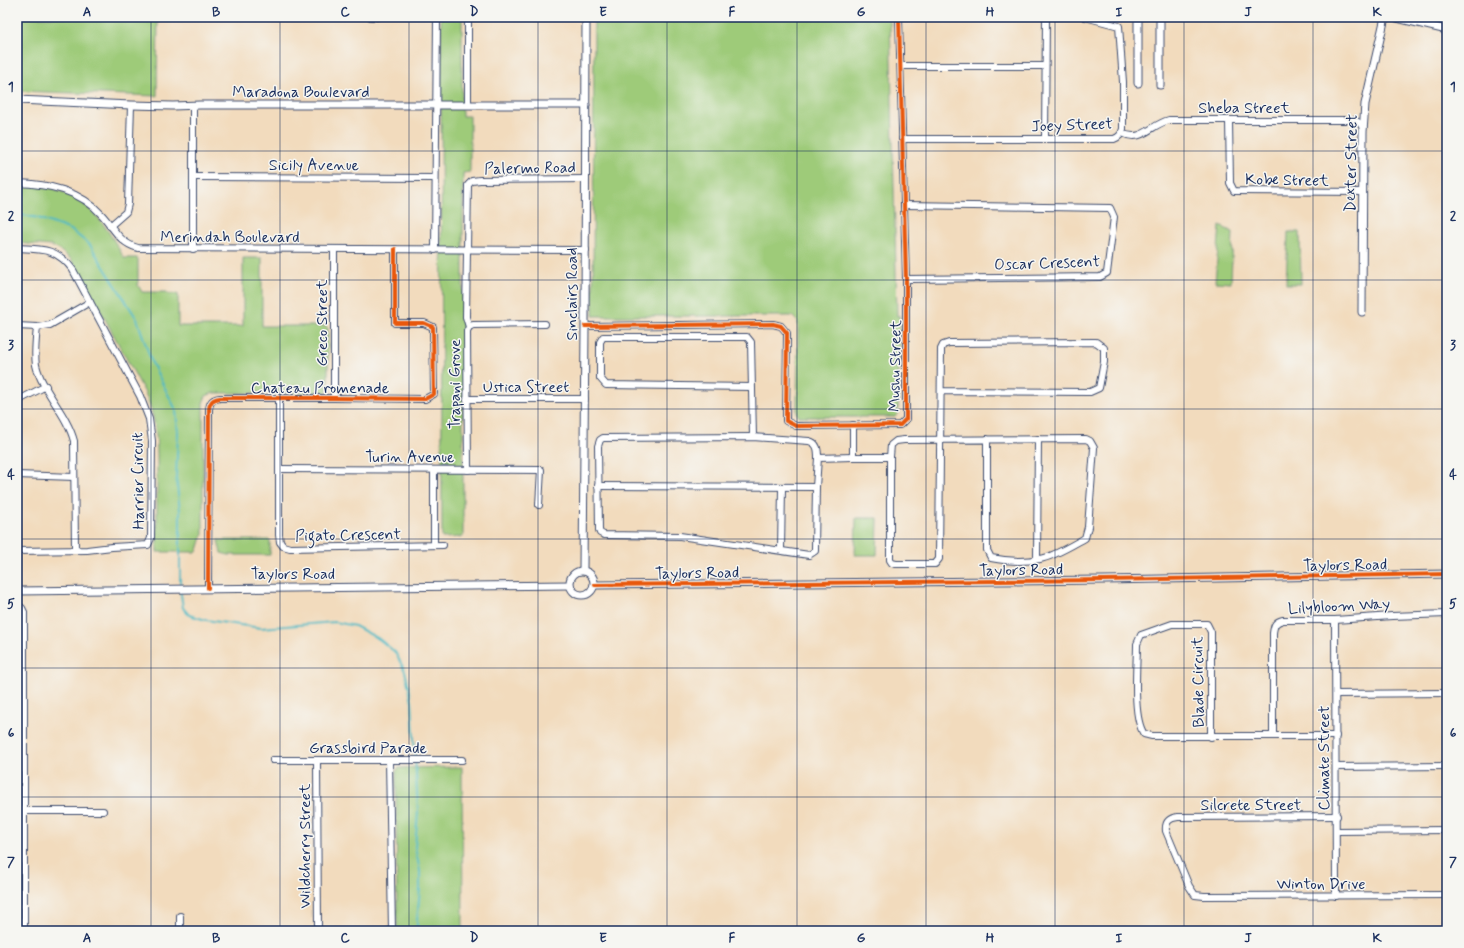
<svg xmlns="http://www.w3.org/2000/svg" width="1464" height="948" viewBox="0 0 1464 948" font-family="Mynerve,sans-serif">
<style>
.green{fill:#9ecb79;stroke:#5c7d6c}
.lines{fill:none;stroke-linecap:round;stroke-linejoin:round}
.stream{stroke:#4bb9c4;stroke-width:2}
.minor-casing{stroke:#3b496c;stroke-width:8}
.tertiary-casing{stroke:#3b496c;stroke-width:9}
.minor{stroke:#fff;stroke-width:6}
.tertiary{stroke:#fff;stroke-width:7}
.cycleway-casing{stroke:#f6f6f2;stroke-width:6}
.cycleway{stroke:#e8590c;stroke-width:4}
.grid{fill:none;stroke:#1b2f5e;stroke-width:1;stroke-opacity:0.55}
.labels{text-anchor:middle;stroke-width:3;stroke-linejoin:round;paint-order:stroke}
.street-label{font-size:16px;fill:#1b2f5e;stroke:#f6f6f2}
.neatline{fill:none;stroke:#1b2f5e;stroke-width:1.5}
.grid-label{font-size:13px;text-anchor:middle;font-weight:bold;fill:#1b2f5e}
</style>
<rect width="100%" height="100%" fill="#f6f6f2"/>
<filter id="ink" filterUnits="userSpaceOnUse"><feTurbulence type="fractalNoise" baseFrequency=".025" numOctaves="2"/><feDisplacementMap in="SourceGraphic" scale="8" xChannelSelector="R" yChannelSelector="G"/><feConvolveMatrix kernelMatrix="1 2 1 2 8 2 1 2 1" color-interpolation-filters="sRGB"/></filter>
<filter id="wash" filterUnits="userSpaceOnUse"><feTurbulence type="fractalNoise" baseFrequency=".012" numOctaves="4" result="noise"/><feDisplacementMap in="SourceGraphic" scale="16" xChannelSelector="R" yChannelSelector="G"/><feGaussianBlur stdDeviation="0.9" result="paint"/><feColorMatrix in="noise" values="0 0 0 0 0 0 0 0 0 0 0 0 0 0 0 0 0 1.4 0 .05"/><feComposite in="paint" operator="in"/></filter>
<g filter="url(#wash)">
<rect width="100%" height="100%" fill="#f2dbbd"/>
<g class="green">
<polygon points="17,17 158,17 157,96 17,91"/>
<polygon points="441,17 462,17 462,116 470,116 470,172 463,173 463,537 442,538"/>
<polygon points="594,17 890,17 897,316 900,316 898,414 895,417 799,417 797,414 798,322 792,316 593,316"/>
<path d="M 17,186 C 28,186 40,186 51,188 C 90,199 105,224 124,258 L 137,258 L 138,260 L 138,285 L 142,292 L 167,292 L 168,294 L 178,294 L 178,326 L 243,326 L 243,258 L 262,258 L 262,326 L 326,326 L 328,329 L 328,390 L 325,393 L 213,393 L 206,396 L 203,403 L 203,534 L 198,550 L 195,552 L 157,552 C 157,529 157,507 157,484 C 157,450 159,425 145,393 L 86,284 L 71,259 L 58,249 L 51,246 L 17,243 Z"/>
<polygon points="1220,226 1233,232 1231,283 1215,282"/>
<polygon points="1288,232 1300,232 1301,284 1286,284"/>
<polygon points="856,518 878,518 877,555 855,555"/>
<polygon points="218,540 270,540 270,555 229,555 221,553"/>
<polygon points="462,767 463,931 397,931 396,771 399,768"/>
</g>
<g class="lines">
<polyline class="stream" points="17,214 38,218 71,230 90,245 137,319 152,363 176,410 178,433 176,477 180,511 180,588 183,608 189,615 206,620 261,628 335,622 355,626 379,639 395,652 405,671 412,701 418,812 415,847 420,871 420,889 417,920 417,931"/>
</g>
</g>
<g filter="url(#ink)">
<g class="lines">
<defs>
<g id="minor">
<polyline points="371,17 377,17"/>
<polyline points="468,17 468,105"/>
<polyline points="901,66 1045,66"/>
<polyline points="193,105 193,249"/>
<polyline points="1229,120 1230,183 1234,191 1363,192"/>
<path d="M 1122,133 C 1142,143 1150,125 1169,120 L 1354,120 C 1359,122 1362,124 1363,130"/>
<path d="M 902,139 L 1114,139 C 1119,137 1121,135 1123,129 L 1123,82 L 1119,26 L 1085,17"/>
<polyline points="1045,139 1046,17"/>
<polyline points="194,177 435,178"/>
<path d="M 17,183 C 48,184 80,190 102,215 C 114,228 119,243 138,248 L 586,250"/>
<polyline points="904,205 1110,208 1114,217 1107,273 1100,277 906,279"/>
<polyline points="110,226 126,212 128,204 131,105"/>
<path d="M 17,248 C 42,249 57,248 73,270 L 140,396 L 149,419 L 152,441 L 151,538 L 148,545 L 112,547 L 87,550 L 17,551"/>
<polyline points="435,250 437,17"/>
<polyline points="17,326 37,327 50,325 90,302"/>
<polyline points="585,326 773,324 781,326 787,333 786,421 796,426 900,425 906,419 906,279 899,17"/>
<path d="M 37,327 C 36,339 34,353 36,365 C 42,391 67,414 74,441 L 75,550"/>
<polyline points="469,327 466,317 468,185 472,181 480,180 586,179"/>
<polyline points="752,387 606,385 600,378 600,342 603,337 747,337 751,342 753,437"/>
<polyline points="279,398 279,535 280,542 283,546 290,548 443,545"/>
<polyline points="334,398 334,249"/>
<polyline points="467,399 585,399"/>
<polyline points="17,401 46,386"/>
<path d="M 853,425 L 853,457 L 890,457 L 891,445 L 896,441 L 904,440 L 1086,439 L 1090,441 L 1094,448 L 1088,527 L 1085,538 C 1074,544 1053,557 1040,559 C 1025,562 1006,561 991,558 L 987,550 L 987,439"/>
<polyline points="890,457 890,560 892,563 896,564 935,564 939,559 941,349 943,345 949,343 1096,342 1104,348 1104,362 1099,388 1090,392 941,391"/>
<path d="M 818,458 C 818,451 818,443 809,441 L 753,437 L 603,438 L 600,440 L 598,446 L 599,530 L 600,533 L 604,535 L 680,536 L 809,555 L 815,551 L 815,548 L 816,487 L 818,458 L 853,457"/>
<polyline points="279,469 541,470 539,505"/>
<polyline points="434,470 434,545"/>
<polyline points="468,470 467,331 469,327 473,325 545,324"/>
<polyline points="17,475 74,477"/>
<polyline points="598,486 816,487"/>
<polyline points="781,550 782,488"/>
<polyline points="1037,559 1038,439"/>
<path d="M 208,588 L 209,409 C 210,401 213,399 220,398 L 334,398 L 425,399 L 434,394 L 433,327 L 424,323 L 395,323 L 395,249"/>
<polyline points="17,607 22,608 24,612 24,931"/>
<polyline points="1335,620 1336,896"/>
<polyline points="1336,694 1447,693"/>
<path d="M 1273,736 L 1273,633 C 1274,625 1275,622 1283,620 L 1335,620 L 1392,616 L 1447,614"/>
<path d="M 1211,737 L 1211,632 L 1207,624 L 1172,624 L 1141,635 L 1137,644 C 1137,666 1132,717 1144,734 L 1152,736 L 1336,736"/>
<polyline points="273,760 462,760"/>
<polyline points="317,760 318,931"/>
<polyline points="389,760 392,931"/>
<polyline points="1336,767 1447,766"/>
<polyline points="24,811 103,811"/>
<path d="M 1337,816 L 1178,817 C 1169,818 1165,822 1166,831 L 1189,886 L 1195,895 L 1204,896 L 1447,895"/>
<polyline points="1337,831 1447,830"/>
<polyline points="180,916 180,931"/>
</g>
<g id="tertiary">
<polyline points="1393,17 1447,30"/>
<polyline points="1138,83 1138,17"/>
<polyline points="1160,85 1160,17"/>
<polyline points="17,100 131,105 173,106 200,105 586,105"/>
<polyline points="1362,312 1363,132 1365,104 1385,17"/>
<polyline points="583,570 585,326 586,17"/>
<circle cx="582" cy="583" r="12"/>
<polyline points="595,585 1104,580 1447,574"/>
<polyline points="17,591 570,585"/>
</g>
</defs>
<use href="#minor" class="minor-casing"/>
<use href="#tertiary" class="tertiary-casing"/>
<use href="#minor" class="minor"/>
<use href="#tertiary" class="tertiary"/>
<defs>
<g id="cycleway">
<polyline points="585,326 773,324 781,326 787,333 786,421 796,426 900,425 906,419 906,279 899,17"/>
<polyline points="595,585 1104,580 1447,574"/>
<path d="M 208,588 L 209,409 C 210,401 213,399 220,398 L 334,398 L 425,399 L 434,394 L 433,327 L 424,323 L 395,323 L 395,249"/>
</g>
</defs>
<use href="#cycleway" class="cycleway-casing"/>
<use href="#cycleway" class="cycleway"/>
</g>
</g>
<path class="grid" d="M 151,17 L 151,931M 280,17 L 280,931M 409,17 L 409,931M 538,17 L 538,931M 667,17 L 667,931M 797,17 L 797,931M 926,17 L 926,931M 1055,17 L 1055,931M 1184,17 L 1184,931M 1313,17 L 1313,931M 17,151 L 1447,151M 17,280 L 1447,280M 17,409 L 1447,409M 17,539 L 1447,539M 17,668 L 1447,668M 17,797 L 1447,797"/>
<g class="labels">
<g class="street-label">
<text x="301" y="97">Maradona Boulevard</text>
<text x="1244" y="113">Sheba Street</text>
<text transform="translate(1072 124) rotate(-2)" y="6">Joey Street</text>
<text transform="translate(1350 163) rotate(-89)" y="6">Dexter Street</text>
<text x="314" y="170">Sicily Avenue</text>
<text transform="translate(530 167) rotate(-1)" y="6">Palermo Road</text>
<text transform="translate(1287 179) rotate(1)" y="6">Kobe Street</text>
<text x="230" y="242">Merindah Boulevard</text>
<text transform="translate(1047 262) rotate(-2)" y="6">Oscar Crescent</text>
<text transform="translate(571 294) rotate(-90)" y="6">Sinclairs Road</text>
<text transform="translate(321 323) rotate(-90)" y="6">Greco Street</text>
<text transform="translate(894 366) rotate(-89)" y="6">Mushu Street</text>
<text transform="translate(454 384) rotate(-90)" y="6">Trapani Grove</text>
<text x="526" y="392">Ustica Street</text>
<text x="320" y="393">Chateau Promenade</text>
<text x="410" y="462">Turin Avenue</text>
<text transform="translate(137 481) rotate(-91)" y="6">Harrier Circuit</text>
<text transform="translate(348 534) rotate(-1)" y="6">Pigato Crescent</text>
<text transform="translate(1345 564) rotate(-1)" y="6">Taylors Road</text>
<text transform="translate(1021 569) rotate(-1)" y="6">Taylors Road</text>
<text transform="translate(697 572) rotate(-1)" y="6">Taylors Road</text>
<text x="293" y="579">Taylors Road</text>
<text transform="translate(1339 605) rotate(-3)" y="6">Lilybloom Way</text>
<text transform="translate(1197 682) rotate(-91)" y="6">Blade Circuit</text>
<text x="368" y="753">Grassbird Parade</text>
<text transform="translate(1323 758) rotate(-90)" y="6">Climate Street</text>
<text x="1251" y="810">Silcrete Street</text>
<text transform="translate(304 846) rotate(-90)" y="6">Wildcherry Street</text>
<text x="1321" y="889">Winton Drive</text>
</g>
</g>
<rect width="1464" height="948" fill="none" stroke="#f6f6f2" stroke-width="44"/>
<rect x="22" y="22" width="1420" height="904" class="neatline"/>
<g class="grid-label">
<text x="87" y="16">A</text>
<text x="216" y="16">B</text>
<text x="345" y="16">C</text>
<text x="474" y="16">D</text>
<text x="603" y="16">E</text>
<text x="732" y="16">F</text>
<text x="861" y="16">G</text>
<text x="990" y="16">H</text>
<text x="1119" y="16">I</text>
<text x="1248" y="16">J</text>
<text x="1377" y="16">K</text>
<text x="11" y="91">1</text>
<text x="1453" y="91">1</text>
<text x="11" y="220">2</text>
<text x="1453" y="220">2</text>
<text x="11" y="349">3</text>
<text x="1453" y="349">3</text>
<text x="11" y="479">4</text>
<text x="1453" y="479">4</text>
<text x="11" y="608">5</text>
<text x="1453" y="608">5</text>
<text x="11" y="737">6</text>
<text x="1453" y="737">6</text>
<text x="11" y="866">7</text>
<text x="1453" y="866">7</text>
<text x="87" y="942">A</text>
<text x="216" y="942">B</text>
<text x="345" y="942">C</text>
<text x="474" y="942">D</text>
<text x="603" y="942">E</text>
<text x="732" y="942">F</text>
<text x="861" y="942">G</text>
<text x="990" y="942">H</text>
<text x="1119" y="942">I</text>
<text x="1248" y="942">J</text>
<text x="1377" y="942">K</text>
</g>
</svg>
